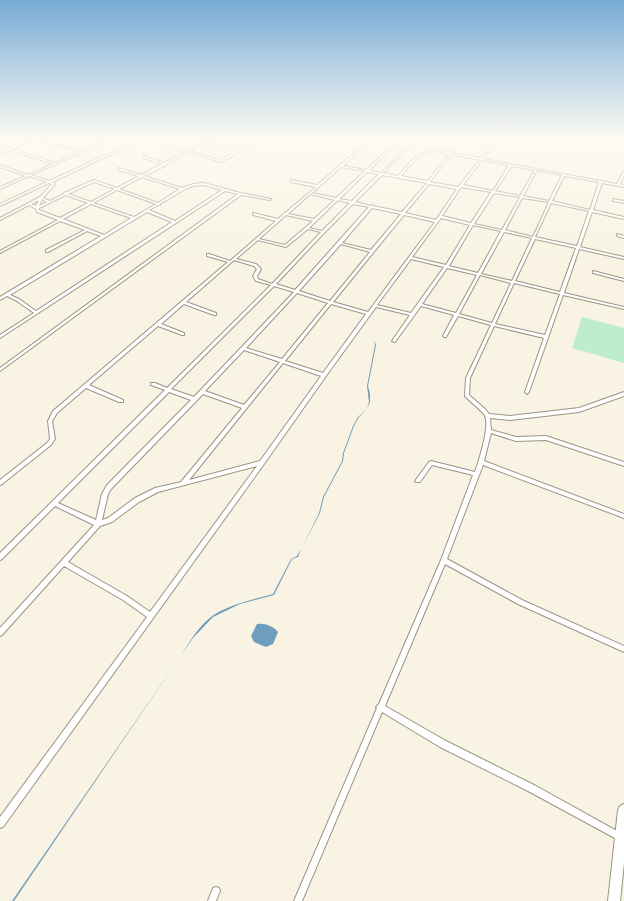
<svg xmlns="http://www.w3.org/2000/svg" width="624" height="901" viewBox="0 0 624 901" font-family="'Source Serif 4',serif">
<style>
.green{fill:#bdedcc}
.water{fill:#709dbd}
.lines{fill:none;stroke-linecap:round;stroke-linejoin:round}
.street-casing{stroke:#999484;stroke-width:2}
.secondary-casing{stroke:#999484;stroke-width:2}
.street{fill:#fff;fill-rule:evenodd}
.secondary{fill:#fff;fill-rule:evenodd}
</style>
<rect width="100%" height="100%" fill="#f8f3e2"/>
<polygon class="green" points="582,317 624,328 624,363 572,348"/>
<g class="water">
<polygon points="374,340 376,345 368,386 370,394 370,402 367,409 359,417 354,426 344,453 343,461 324,497 320,513 303,546 319,513 323,497 342,461 343,453 353,426 358,417 367,409 369,402 367,386 375,345"/>
<path d="M 301,549 L 298,557 L 292,559 L 274,595 L 240,604 L 213,617 L 193,638 L 182,654 C 190,641 199,626 211,617 C 227,605 255,599 273,594 L 291,559 L 297,556 Z"/>
<path d="M 257,624 C 265,623 273,626 278,632 L 273,644 L 266,647 L 254,642 L 251,636 Z"/>
<polygon points="177,661 14,901 12,901"/>
</g>
<g class="lines">
<defs>
<g id="street">
<path d="M 31,138 L 37,138 L 37,139 L 82,151 L 104,141 L 93,138 C 97,138 102,140 106,140 C 109,140 112,138 115,138 L 31,175 L 49,181 L 143,138 L 146,138 L 52,182 L 55,184 L 43,198 L 50,201 L 64,194 L 64,193 L 94,180 L 117,188 L 139,176 L 119,170 L 119,168 L 141,175 L 162,164 L 144,158 L 144,156 L 164,163 L 184,152 L 166,147 L 166,145 L 186,151 L 204,141 L 192,138 L 195,138 L 206,140 L 210,138 L 213,138 L 208,141 L 240,149 L 256,140 L 250,138 L 258,139 L 260,138 L 263,138 L 260,141 L 221,162 L 187,152 L 166,164 L 166,165 L 144,176 L 182,188 L 193,184 L 204,183 L 240,193 L 271,199 L 270,200 L 241,195 L 0,371 L 0,368 L 238,194 L 225,191 L 0,338 L 0,335 L 34,313 L 17,301 L 7,296 L 0,300 L 0,297 L 101,236 L 87,231 L 48,252 L 46,252 L 46,250 L 85,230 L 60,221 L 0,253 L 0,251 L 58,220 L 37,212 L 36,209 L 29,205 L 0,220 L 0,218 L 40,197 L 52,184 L 49,183 L 0,206 L 0,204 L 47,182 L 29,176 L 0,189 L 0,187 L 26,176 L 0,167 L 0,165 L 28,175 L 53,164 L 10,150 L 0,154 L 0,152 L 7,149 L 0,147 L 0,145 L 9,148 L 32,139 ZM 35,139 L 80,152 L 55,163 L 12,149 ZM 206,142 L 238,150 L 220,160 L 189,151 ZM 142,177 L 180,189 L 158,203 L 119,189 ZM 94,182 L 115,189 L 91,202 L 68,194 ZM 204,185 L 222,190 L 175,221 L 149,210 L 158,205 L 160,205 L 160,204 L 185,189 L 193,186 ZM 117,190 L 156,204 L 134,217 L 93,203 ZM 66,195 L 88,203 L 60,218 L 39,210 L 39,208 ZM 42,199 L 47,202 L 39,206 ZM 39,200 L 36,206 L 31,204 ZM 91,204 L 131,218 L 104,235 L 63,219 ZM 147,212 L 172,222 L 36,311 L 19,299 L 10,295 Z"/>
<path d="M 372,138 L 374,138 L 343,166 L 366,170 L 400,138 L 402,138 L 369,170 L 381,173 L 416,138 L 418,138 L 383,173 L 398,176 C 409,164 417,152 433,149 L 481,158 L 497,138 L 499,138 L 483,159 L 617,184 L 623,172 L 624,171 L 624,175 L 620,184 L 624,185 L 624,187 L 602,183 L 593,210 L 624,217 L 624,219 L 592,212 L 580,247 L 624,257 L 624,259 L 579,249 L 564,293 L 624,307 L 624,309 L 563,295 L 529,392 L 527,394 L 525,392 L 544,338 L 494,326 L 470,378 L 469,395 L 485,409 L 489,414 L 510,416 L 579,408 L 624,392 L 624,396 L 579,412 L 510,420 L 490,418 L 491,430 L 516,437 L 546,436 L 624,462 L 624,466 L 546,440 L 516,441 L 491,433 L 484,461 L 624,514 L 624,518 L 483,465 L 447,559 L 522,600 L 624,646 L 624,652 L 518,604 L 445,564 L 385,706 L 446,741 L 536,786 L 624,835 L 624,843 L 530,792 L 440,747 L 382,712 L 302,901 L 294,901 L 377,708 L 376,707 L 379,704 L 441,560 L 473,475 L 432,465 L 420,482 L 416,482 L 415,481 L 429,462 L 431,461 L 475,472 C 479,460 490,427 485,416 C 482,410 470,402 465,396 L 466,378 L 491,325 L 458,316 L 446,337 L 444,337 L 443,336 L 454,315 L 421,306 L 395,342 L 394,342 L 392,341 L 410,315 L 376,307 L 326,376 L 264,464 L 3,827 L 0,828 L 0,817 L 147,617 L 123,600 L 64,566 L 2,635 L 0,636 L 0,628 L 94,525 L 55,506 L 2,559 L 0,560 L 0,553 L 165,390 L 151,385 L 151,383 L 155,383 L 167,388 L 271,285 L 256,281 L 253,276 L 257,269 L 254,266 L 234,260 L 186,302 L 216,313 L 216,315 L 214,315 L 184,304 L 161,324 L 184,333 L 184,335 L 182,335 L 158,326 L 89,385 L 123,400 L 123,402 L 119,402 L 86,388 L 57,413 L 52,421 L 55,439 L 51,445 L 2,484 L 0,485 L 0,480 L 47,443 L 50,439 L 48,421 L 53,411 L 228,262 L 207,256 L 207,254 L 209,254 L 230,261 L 276,221 L 253,215 L 253,213 L 278,219 L 316,187 L 291,182 L 291,180 L 317,185 ZM 433,151 L 449,154 L 428,181 L 401,176 C 410,166 418,154 433,151 ZM 451,154 L 480,160 L 458,187 L 430,182 ZM 482,160 L 509,165 L 493,191 L 463,185 ZM 512,166 L 535,170 L 520,196 L 495,191 ZM 341,167 L 365,171 L 336,198 L 312,193 ZM 537,170 L 562,175 L 549,201 L 523,196 ZM 367,172 L 379,174 L 352,201 L 339,199 ZM 382,175 L 427,183 L 402,212 L 373,206 L 372,205 L 371,206 L 355,202 ZM 564,176 L 599,182 L 590,210 L 552,201 ZM 429,184 L 457,189 L 436,220 L 405,213 ZM 461,187 L 491,192 L 471,223 L 442,216 ZM 494,193 L 520,197 L 502,230 L 474,224 ZM 310,194 L 335,200 L 314,219 L 288,214 ZM 522,198 L 549,202 L 533,237 L 505,230 ZM 338,200 L 350,203 L 322,231 L 309,228 ZM 551,203 L 589,211 L 577,246 L 535,237 ZM 353,204 L 369,207 L 295,290 L 276,284 L 324,233 ZM 372,208 L 401,214 L 371,250 L 342,243 ZM 286,215 L 313,221 L 285,245 L 259,239 ZM 404,215 L 435,222 L 368,312 L 333,302 ZM 441,218 L 470,225 L 446,265 L 412,257 ZM 473,225 L 501,231 L 478,273 L 449,266 ZM 308,229 L 321,232 L 272,284 L 258,279 L 257,276 L 261,269 L 256,264 L 236,259 L 258,240 L 286,247 ZM 504,232 L 532,238 L 512,281 L 481,274 ZM 535,239 L 576,248 L 560,292 L 515,281 ZM 341,244 L 370,252 L 330,301 L 299,291 ZM 411,259 L 444,267 L 411,313 L 377,305 ZM 447,268 L 477,275 L 456,313 L 422,304 ZM 480,275 L 511,283 L 492,323 L 459,314 ZM 514,283 L 560,294 L 545,335 L 495,324 ZM 274,286 L 294,292 L 194,397 L 171,389 ZM 297,293 L 328,303 L 282,359 L 246,348 ZM 331,304 L 366,314 L 323,373 L 285,361 ZM 244,350 L 280,362 L 244,405 L 205,391 ZM 283,363 L 321,376 L 260,461 L 189,480 ZM 169,392 L 191,400 L 107,485 L 102,494 L 96,520 L 58,503 ZM 203,394 L 242,408 L 181,482 L 155,488 L 135,498 L 108,518 L 102,520 L 108,494 L 111,489 ZM 257,466 L 150,612 L 127,596 L 68,562 L 100,526 L 112,522 L 139,502 L 158,492 Z"/>
<polygon points="613,199 624,201 624,203 613,201"/>
<polygon points="617,234 624,236 624,238 617,236"/>
<polygon points="593,271 624,279 624,281 593,273"/>
<polygon points="216,887 219,888 220,891 216,901 208,901 213,888"/>
</g>
<polygon id="secondary" points="624,804 624,863 620,901 608,901 618,810 620,806"/>
</defs>
<use href="#street" class="street-casing"/>
<use href="#secondary" class="secondary-casing"/>
<use href="#street" class="street"/>
<use href="#secondary" class="secondary"/>
</g>
<linearGradient id="sky" x2="0" y2="1"><stop stop-color="#78abd7"/><stop offset="0.52" stop-color="#fcfaf2"/><stop offset="1" stop-color="#fcfaf2" stop-opacity="0"/></linearGradient>
<rect width="624" height="264" fill="url(#sky)"/>
</svg>
